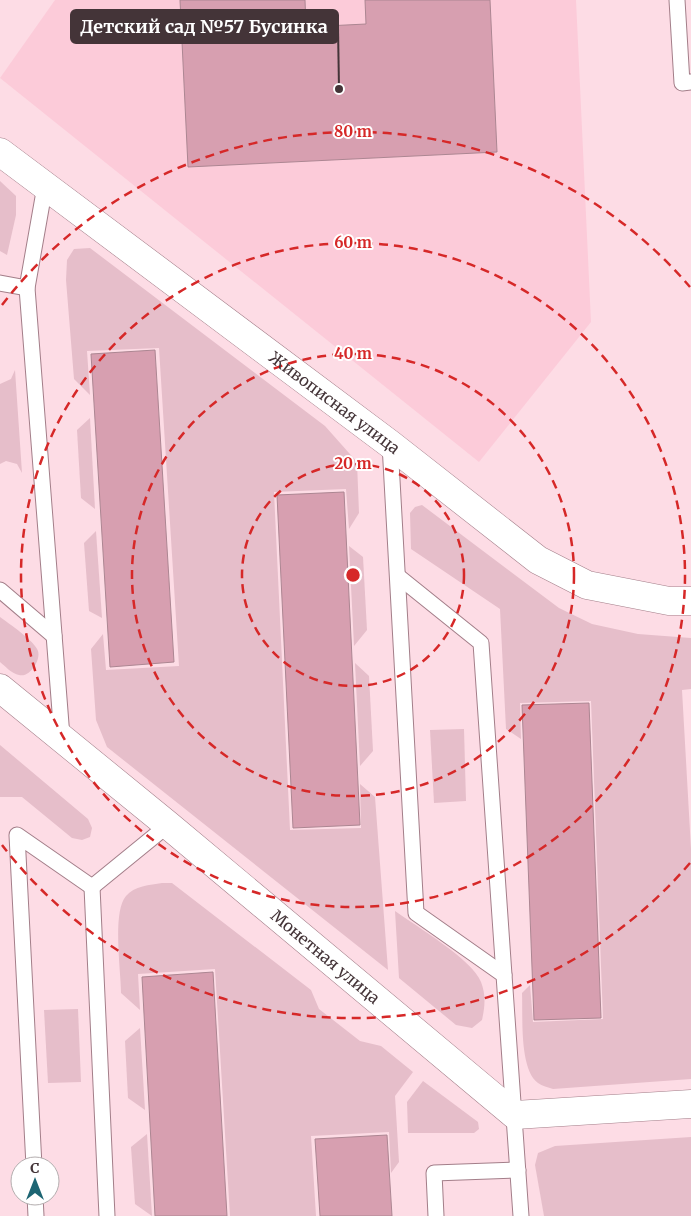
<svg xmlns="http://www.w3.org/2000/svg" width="691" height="1216" viewBox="0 0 691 1216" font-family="Merriweather,serif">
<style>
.built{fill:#fccbd9}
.green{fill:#e6beca}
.building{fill:#d79fb0;stroke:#ac8692}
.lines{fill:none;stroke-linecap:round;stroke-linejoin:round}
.service-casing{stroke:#a37e89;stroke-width:17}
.minor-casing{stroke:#a37e89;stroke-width:29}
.service{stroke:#fff;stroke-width:15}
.minor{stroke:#fff;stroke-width:28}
.ring{fill:none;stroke:#d62828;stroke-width:2.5;stroke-dasharray:9 6}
.labels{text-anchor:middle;stroke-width:4;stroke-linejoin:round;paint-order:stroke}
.street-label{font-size:16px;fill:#443438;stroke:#fff}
.centre{fill:#d62828;stroke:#fff;stroke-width:2.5}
.ring-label{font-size:15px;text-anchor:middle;font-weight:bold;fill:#d62828;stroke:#fff;stroke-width:4;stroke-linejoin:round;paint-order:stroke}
.leader{fill:none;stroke:#443438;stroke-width:2}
.callout-dot{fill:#443438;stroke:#fff;stroke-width:2}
.callout{fill:#443438;stroke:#443438;stroke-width:2}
.callout-label{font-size:18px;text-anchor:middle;font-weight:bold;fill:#fff}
</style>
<rect width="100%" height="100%" fill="#fddce5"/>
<polygon class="built" points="55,0 576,0 591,322 479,462 0,78"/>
<g class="green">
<polygon points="0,181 16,196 16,215 7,255 0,251"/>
<polygon points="90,248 325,426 357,462 359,513 349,529 346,489 274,492 290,830 361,828 360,784 375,797 388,970 107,747 96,720 91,649 103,634 106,670 179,666 159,348 87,351 90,395 74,379 66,280 67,260 74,249"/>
<polygon points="15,370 22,473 17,464 6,461 0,464 0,384 11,379"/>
<polygon points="90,418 95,509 81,498 77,430"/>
<path d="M 422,505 L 559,608 L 592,624 L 638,634 L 691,638 L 691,689 L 682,690 L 691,849 L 691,1079 L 553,1089 C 548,1087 542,1086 538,1083 C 519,1069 523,1016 522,993 L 530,985 L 533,1022 L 603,1019 L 591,701 L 520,703 L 521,739 L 506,729 L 500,609 L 411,549 L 410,513 L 415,507 Z"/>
<polygon points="96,531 102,618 89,611 84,543"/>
<polygon points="349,546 363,557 367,630 354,646"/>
<path d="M 0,617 C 8,623 35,641 38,651 C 41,660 30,678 19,675 C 12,674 5,666 0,662 Z"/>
<polygon points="355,663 369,676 373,751 360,766"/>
<polygon points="464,729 466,801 434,803 430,730"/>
<polygon points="0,745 88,819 92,828 90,837 82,840 72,838 22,797 0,797"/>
<path d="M 162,883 L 172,883 L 311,990 L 319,1009 L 360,1041 L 381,1046 L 413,1072 L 395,1096 L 399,1162 L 391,1173 L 389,1132 L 311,1136 L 316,1216 L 230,1216 L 215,969 L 138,974 L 140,1010 L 121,993 C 121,971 112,912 126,896 C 134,886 150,885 162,883 Z"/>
<path d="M 395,911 C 416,926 473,960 481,982 C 486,995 485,1006 482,1020 L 472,1028 L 456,1025 L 399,978 Z"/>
<polygon points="78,1009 81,1082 48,1083 44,1010"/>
<polygon points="140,1028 145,1110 128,1098 125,1041"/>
<polygon points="423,1081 478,1122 479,1129 474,1133 408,1133 407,1102"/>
<polygon points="147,1134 152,1216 135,1204 131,1147"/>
<polygon points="691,1137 691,1216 544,1216 535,1165 538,1153 555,1146"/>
</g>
<g class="building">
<polygon points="180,0 305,0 306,27 366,24 365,0 490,0 497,152 188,167"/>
<polygon points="155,350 174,662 110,667 91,354"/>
<polygon points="344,492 360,825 293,828 277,495"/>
<polygon points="589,703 601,1018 534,1020 522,705"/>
<polygon points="213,972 227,1216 155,1216 142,977"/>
<polygon points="387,1135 392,1216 320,1216 315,1139"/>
</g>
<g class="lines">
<defs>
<g id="service">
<polyline points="677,0 682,83 691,82"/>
<polyline points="45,186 27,288 62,737"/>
<polyline points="0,283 27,288"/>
<polyline points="390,444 416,913 504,975 521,1216"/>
<polyline points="399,577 481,643 504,975"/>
<polyline points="0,590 54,636"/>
<polyline points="92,887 107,1216"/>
<polyline points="92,887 168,825"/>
<polyline points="34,1166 17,835 92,887"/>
<polyline points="35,1196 36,1216"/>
<polyline points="436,1216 434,1173 518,1170"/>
</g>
<g id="minor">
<path id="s1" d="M 0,152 L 390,444 L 538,560 L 587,585 L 669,601 L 691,601"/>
<path id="s2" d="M 0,688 L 168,825 L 515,1115 L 691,1104"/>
</g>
</defs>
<use href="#service" class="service-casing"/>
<use href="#minor" class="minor-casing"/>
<use href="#service" class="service"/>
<use href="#minor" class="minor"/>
</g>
<g class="ring">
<circle cx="353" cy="575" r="111"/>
<circle cx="353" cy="575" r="221"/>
<circle cx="353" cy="575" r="332"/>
<path d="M690 863A443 443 0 0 1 2 845M2 305A443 443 0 0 1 690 287"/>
</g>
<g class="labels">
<g class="street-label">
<text dy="6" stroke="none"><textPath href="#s1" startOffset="418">Живописная улица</textPath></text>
<text dy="6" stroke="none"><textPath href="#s2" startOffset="422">Монетная улица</textPath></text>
</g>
</g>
<circle cx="353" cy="575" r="8" class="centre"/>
<g class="ring-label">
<text x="353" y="137">80 m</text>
<text x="353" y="248">60 m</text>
<text x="353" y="359">40 m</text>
<text x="353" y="469">20 m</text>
</g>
<path class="leader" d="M339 89L338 27"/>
<circle class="callout-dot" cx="339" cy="89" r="5"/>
<rect class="callout" x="71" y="10" width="267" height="33" rx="5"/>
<g class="callout-label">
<text x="204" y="33">Детский сад №57 Бусинка</text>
</g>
<g transform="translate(35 1181)"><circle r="24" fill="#ffffff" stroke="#b4aeaf"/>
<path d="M0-4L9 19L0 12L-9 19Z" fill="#1d6573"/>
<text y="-8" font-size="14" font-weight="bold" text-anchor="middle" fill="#443438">С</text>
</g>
</svg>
